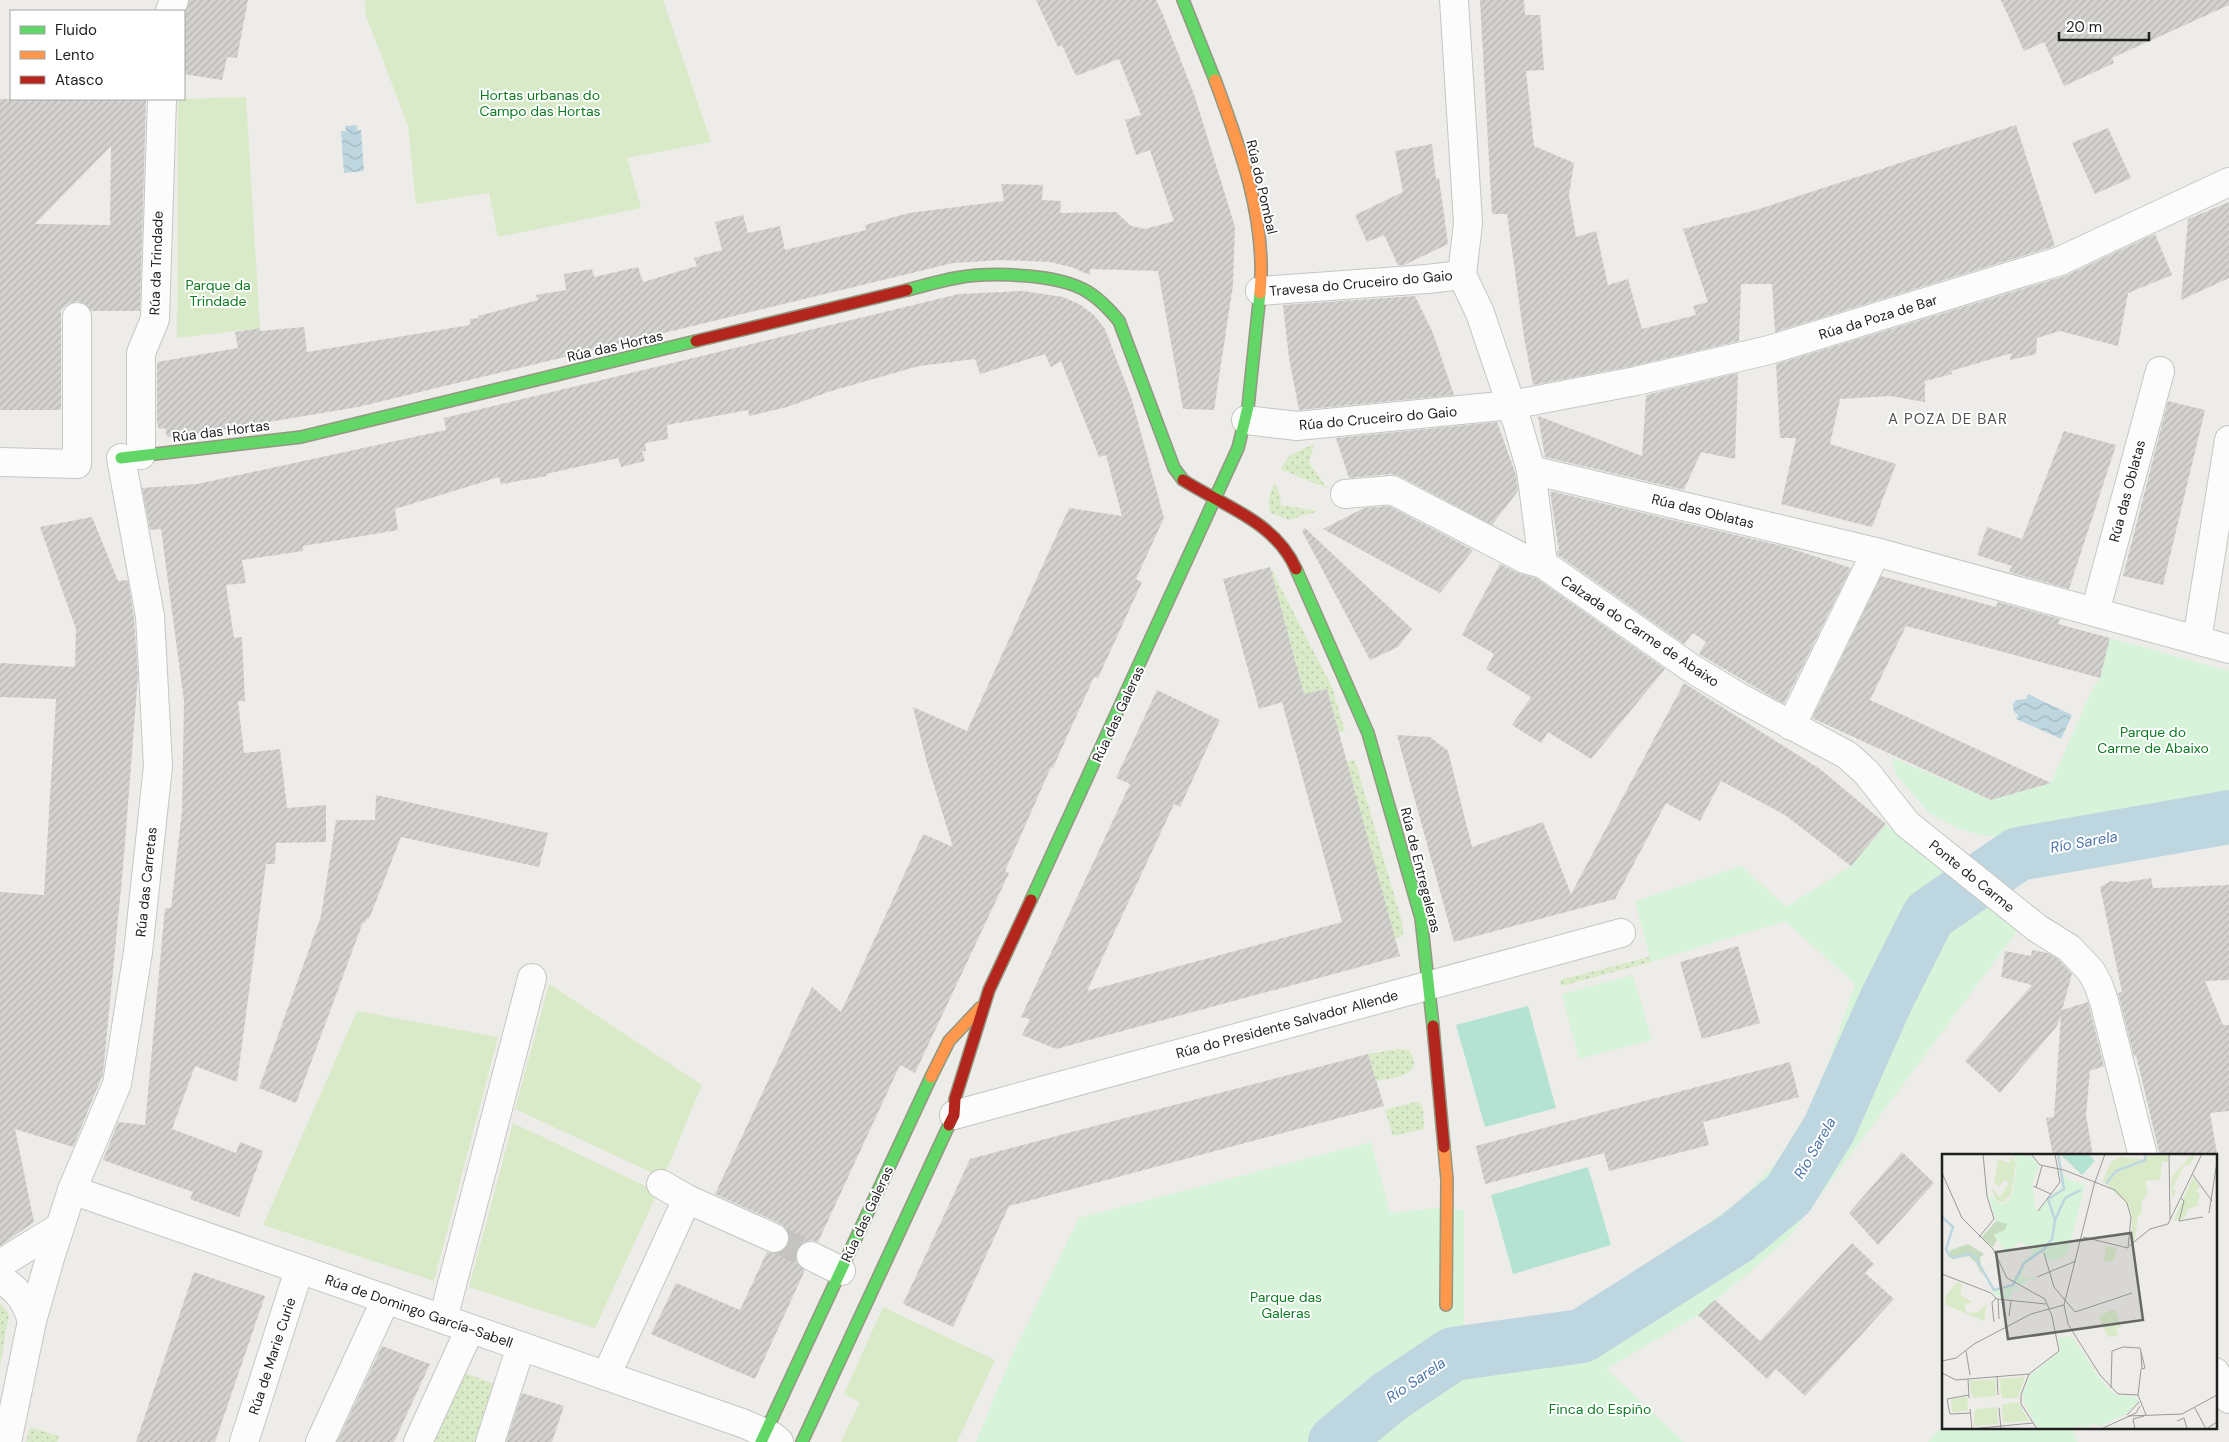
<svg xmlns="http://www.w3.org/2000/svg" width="2229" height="1442" viewBox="0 0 2229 1442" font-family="'DM Sans',sans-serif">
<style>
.grass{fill:url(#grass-dots)}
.park{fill:#d7f3d9}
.garden{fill:#d8eac8}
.pitch{fill:#b5e3d3}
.water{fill:url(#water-waves)}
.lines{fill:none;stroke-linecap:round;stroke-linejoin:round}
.river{stroke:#bdd6e0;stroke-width:54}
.building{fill:url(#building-hatch);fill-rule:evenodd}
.street-tunnel{stroke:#c5c3c0;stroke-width:28;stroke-dasharray:28 14;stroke-linecap:butt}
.street-casing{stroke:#c6c6c4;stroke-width:30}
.fast-casing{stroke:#949781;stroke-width:14}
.slow-casing{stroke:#949781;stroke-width:14}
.jam-casing{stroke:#949781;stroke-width:14}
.street{stroke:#fcfcfc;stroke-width:28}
.fast{stroke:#63d668;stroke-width:11}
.slow{stroke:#ff974d;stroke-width:11}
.jam{stroke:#b3261e;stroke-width:11}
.labels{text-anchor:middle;stroke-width:4;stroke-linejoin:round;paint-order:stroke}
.park-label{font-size:14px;fill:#0f7b20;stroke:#fff}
.street-label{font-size:14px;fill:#1f1f1f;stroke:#fff}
.neighbourhood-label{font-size:15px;letter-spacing:1px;fill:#525252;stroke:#fff}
.water-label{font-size:15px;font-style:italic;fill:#4e76ac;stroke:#fff}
.inset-river{fill:none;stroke:#bdd6e0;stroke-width:2.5}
.inset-road{fill:none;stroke:#9b9a98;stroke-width:1}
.view{fill:#676765;fill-opacity:0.15;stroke:#676765;stroke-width:2.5}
.inset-edge{fill:none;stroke:#1f1f1f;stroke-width:2.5}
</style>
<defs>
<pattern id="grass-dots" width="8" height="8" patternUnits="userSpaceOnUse" patternTransform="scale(1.25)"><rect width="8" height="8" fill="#d8eac8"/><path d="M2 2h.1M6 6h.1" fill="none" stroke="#b9c8ab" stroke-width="1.8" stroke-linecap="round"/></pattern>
<pattern id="water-waves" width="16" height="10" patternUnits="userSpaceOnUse" patternTransform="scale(1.25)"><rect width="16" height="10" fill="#bdd6e0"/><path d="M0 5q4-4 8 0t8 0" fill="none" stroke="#a2b7c0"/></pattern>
<pattern id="building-hatch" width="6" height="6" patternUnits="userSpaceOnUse" patternTransform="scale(1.25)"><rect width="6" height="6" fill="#d4d2cf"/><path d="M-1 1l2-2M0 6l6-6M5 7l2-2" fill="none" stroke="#b6b4b1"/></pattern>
</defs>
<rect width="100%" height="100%" fill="#eeece8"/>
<g class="grass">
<polygon points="1314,444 1309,463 1327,488 1280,469 1290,455"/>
<path d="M 1275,483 L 1280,495 L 1281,505 L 1318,511 L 1289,520 L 1271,513 C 1266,501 1270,494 1275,483 Z"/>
<polygon points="1270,567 1332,687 1345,731 1339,732 1327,689 1304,694"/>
<polygon points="1355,760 1402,922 1403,936 1395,938 1347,762"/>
<polygon points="1649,957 1651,962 1561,986 1560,980"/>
<path d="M 1398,1049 L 1409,1050 C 1427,1076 1395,1077 1376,1081 L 1368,1054 Z"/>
<polygon points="1415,1102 1420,1103 1423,1108 1424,1129 1393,1136 1385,1110"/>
<polygon points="0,1303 9,1314 0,1367"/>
<polygon points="460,1371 499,1386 481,1442 427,1442"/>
<polygon points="30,1427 59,1436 57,1442 26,1442"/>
</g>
<g class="park">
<polygon points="2110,638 2229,671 2229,803 2046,836 1984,836 1959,829 1929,813 1896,775 1891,757 1991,800 2051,783 2091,692 2100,678"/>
<polygon points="1886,825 1912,842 2021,926 1787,1240 1698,1315 1606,1369 1684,1442 976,1442 1012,1355 1079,1218 1371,1142 1390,1213 1435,1208 1464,1210 1464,1332 1510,1337 1550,1328 1585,1311 1738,1202 1804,1134 1855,984 1785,921 1651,962 1635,901 1741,866 1786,907 1851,866"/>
<polygon points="1633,975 1652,1040 1579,1059 1562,994"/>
<polygon points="1943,1426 1943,1428 2072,1428 2077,1442 1928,1442"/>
</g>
<g class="garden">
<polygon points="365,0 663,0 711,142 627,158 641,208 498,237 489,193 416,204 408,126 365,13"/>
<polygon points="246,97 260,328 177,338 178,99"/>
<polygon points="549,984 702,1085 663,1178 515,1109"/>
<polygon points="357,1011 498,1037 434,1281 263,1225"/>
<polygon points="513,1123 658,1192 595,1328 469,1287"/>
<polygon points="883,1307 995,1360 957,1442 841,1442 860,1402 844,1394"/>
</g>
<g class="pitch">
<polygon points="1528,1006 1556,1108 1485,1127 1456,1025"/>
<polygon points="1588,1167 1611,1245 1513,1274 1491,1195"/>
</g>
<g class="water">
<polygon points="357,125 357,130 361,130 364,171 344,173 341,131 346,131 345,126"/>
<polygon points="2028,694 2072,715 2061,739 2016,719 2018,715 2014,712 2013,704 2016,700 2026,699"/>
</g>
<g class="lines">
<polyline class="river" points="1335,1442 1389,1397 1453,1354 1582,1336 1736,1238 1788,1195 1829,1129 1887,998 1929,915 2018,854 2229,817"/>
</g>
<g class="building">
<polygon points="189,0 248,0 237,58 227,57 222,80 184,74 184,18"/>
<polygon points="1036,0 1156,0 1163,15 1195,97 1235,227 1233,285 1214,410 1183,409 1158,271 1090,269 1090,275 1071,267 1050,262 1001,260 953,263 358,407 209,432 167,437 165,428 159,429 157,423 157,362 238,348 235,332 260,328 260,331 304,327 307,352 470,325 470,319 479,318 478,316 538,300 536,295 566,290 564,274 592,269 594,277 638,267 643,282 697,266 694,258 722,250 715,222 743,215 748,233 780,226 785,250 866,230 865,225 909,213 1004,201 1001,184 1043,185 1042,200 1061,201 1060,213 1116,212 1131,226 1145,229 1174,221 1150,150 1136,155 1125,120 1141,115 1119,59 1076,76 1062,45 1058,47"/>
<polygon points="1480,0 1524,0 1525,15 1540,15 1544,70 1526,71 1534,146 1574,163 1569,195 1576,237 1596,231 1608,285 1628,279 1642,329 1696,315 1693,306 1708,302 1683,229 1756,210 2016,125 2055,246 1775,332 1772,284 1741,284 1739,341 1633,366 1533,385 1524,337 1507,214 1492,214"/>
<polygon points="2001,0 2229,0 2229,5 2112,58 2114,63 2064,86 2044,42 2024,51"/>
<path d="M 0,99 L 146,99 L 140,311 L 91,311 L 85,304 L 77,301 L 70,303 L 61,310 L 61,410 L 0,410 ZM 111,146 L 110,225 L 35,224 Z"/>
<polygon points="2108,128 2131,178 2095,194 2072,143"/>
<polygon points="1432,144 1436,179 1439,178 1448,244 1404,265 1398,265 1384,235 1367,242 1355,215 1403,192 1395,151"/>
<polygon points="2229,202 2229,278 2181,300 2188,219"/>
<polygon points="2155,234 2172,275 2128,293 2118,346 2060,331 2037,338 2036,354 2010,360 2012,353 1951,371 1952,374 1925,381 1925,402 1890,396 1840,399 1830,444 1896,464 1872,527 1781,504 1796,438 1780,438 1776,364 2065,276"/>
<polygon points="1023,291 1063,297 1079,304 1094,315 1105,329 1132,400 1164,518 1136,579 1142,582 1098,678 1094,677 1053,768 1051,767 1005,871 1009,873 915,1073 900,1065 818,1242 811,1240 803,1243 797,1249 795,1256 798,1264 805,1270 755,1379 651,1334 676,1283 740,1310 767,1252 775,1254 783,1251 788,1244 790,1237 787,1229 781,1224 715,1194 812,987 841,1012 923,834 953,847 927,763 913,707 967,731 1069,508 1122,516 1106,455 1099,457 1061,361 1051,367 1045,354 980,374 975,359 919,366 831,391 787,407 749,416 748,410 667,425 668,439 645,443 646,451 642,451 645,461 621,467 618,458 546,474 547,476 501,484 499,477 395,509 398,530 303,546 303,551 242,560 246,583 226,585 234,638 242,637 245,701 238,701 244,753 280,749 287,808 326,805 326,842 276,843 275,864 266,864 237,1082 195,1066 172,1129 236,1153 240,1142 263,1151 239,1217 190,1199 193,1192 103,1160 118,1122 145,1125 165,908 171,908 182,811 184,701 161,529 150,530 142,488 197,484 446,430 444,418 959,294"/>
<polygon points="1415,296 1433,333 1454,395 1299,410 1289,358 1283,305"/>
<polygon points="1738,373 1735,459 1701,452 1684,490 1545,457 1538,416 1642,456 1646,395"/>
<polygon points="2168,401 2205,410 2163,585 2123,576"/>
<polygon points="1497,422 1516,475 1518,491 1492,525 1399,476 1391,474 1349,478 1336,438"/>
<polygon points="2064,431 2116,445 2069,589 2009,572 2012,566 1977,555 1987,527 2022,539"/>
<polygon points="1550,491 1786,547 1851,568 1784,704 1699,654 1706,642 1693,633 1684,644 1558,555 1557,551 1559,551"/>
<polygon points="1389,506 1473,550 1440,593 1323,529 1364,508"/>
<polygon points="92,517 118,581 128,580 134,618 138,675 123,868 103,1074 73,1147 15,1129 34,1222 0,1246 0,892 44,895 56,699 0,697 0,663 75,667 76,629 40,527"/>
<polygon points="1305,528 1412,629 1398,647 1370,660 1302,531"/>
<polygon points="1500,564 1518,573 1536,578 1665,669 1591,759 1548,732 1541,743 1512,725 1531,697 1486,669 1494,654 1462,635"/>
<polygon points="1270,567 1304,694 1327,689 1400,956 1056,1049 1022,1035 1030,1019 1021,1017 1130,784 1116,778 1157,690 1220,720 1180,807 1174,804 1087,991 1342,922 1282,702 1259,709 1223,579"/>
<polygon points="1881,576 1996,607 1998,602 2060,619 2058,624 2110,638 2100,678 1906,626 1870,700 2051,783 1991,800 1812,718"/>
<polygon points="1684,683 1820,769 1886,824 1851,866 1785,815 1721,781 1700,821 1666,803 1615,899 1454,942 1397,735 1430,737 1448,751 1472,847 1543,822 1571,894"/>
<polygon points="376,795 548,833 539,867 401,837 369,919 367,918 365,923 363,922 296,1103 259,1088 321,916 336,820 375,820"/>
<polygon points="2151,878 2153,888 2229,885 2229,980 2205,981 2223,1025 2229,1025 2229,1111 2210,1113 2217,1153 2213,1153 2213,1156 2160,1156 2136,1055 2134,1056 2118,993 2122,992 2100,887 2111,881 2127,882"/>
<polygon points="1738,946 1760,1023 1702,1039 1680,962"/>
<polygon points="2032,950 2048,953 2059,960 2072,974 2062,1010 2088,1002 2104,1066 2090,1071 2086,1115 2093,1156 2053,1156 2046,1118 2054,1117 2061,1015 2057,1026 2000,1093 1965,1061 2032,985 2001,977 2005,951 2031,956"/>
<polygon points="1368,1054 1384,1106 1009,1206 953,1327 903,1304 970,1159"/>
<polygon points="1790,1062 1799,1097 1703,1122 1709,1145 1609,1171 1604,1153 1485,1184 1476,1146"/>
<polygon points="1902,1152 1934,1183 1878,1245 1849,1213"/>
<polygon points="1852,1243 1874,1264 1865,1273 1894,1299 1805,1396 1776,1369 1767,1379 1698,1315 1715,1300 1760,1341"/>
<polygon points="194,1272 265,1296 215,1442 136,1442"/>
<polygon points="382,1346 430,1364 394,1442 337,1442"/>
<polygon points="522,1393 564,1406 552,1442 506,1442"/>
</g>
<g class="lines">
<polyline class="street-tunnel" points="774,1238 811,1256"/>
<defs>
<g id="street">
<polyline points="1454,0 1468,223 1462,275 1480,313 1518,425 1531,470 1543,564"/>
<polyline points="170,11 174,0"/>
<polyline points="1260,291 1427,279 1462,275"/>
<polyline points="1246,420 1297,426 1511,405 1636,381 1769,350 2060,261 2229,182"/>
<polyline points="141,455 141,353 155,319 162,99"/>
<polyline points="0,462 77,464 77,317"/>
<polyline points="1531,470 1876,552 2229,649"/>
<polyline points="1345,494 1392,490 1525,559 1543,564 1691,668 1739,697 1847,755 1866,772 1907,824 2037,928 2069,948 2091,971 2098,984 2104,1001 2143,1156"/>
<polyline points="2095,612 2160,371"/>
<polyline points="2197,640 2229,440"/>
<polyline points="1791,726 1876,552"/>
<polyline points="954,1115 1621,933"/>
<polyline points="661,1184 687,1199 774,1238"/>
<polyline points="72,1190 742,1423 772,1436 779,1442"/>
<polyline points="811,1256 841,1271"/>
<polyline points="0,1264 60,1227"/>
<path d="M 2,1280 C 19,1290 26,1302 32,1321"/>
<polyline points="443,1319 532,978"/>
<polyline points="2215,1372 2229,1399"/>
<polyline points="606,1376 687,1199"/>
<polyline points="7,1442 32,1321 50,1258 72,1190 117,1084 138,952 158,766 150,616 121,458"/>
<polyline points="244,1442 299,1270"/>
<polyline points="320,1442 386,1299"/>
<polyline points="418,1442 470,1329"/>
<polyline points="490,1442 521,1346"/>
</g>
<g id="fast">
<polyline points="1183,0 1215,80"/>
<path d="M 907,290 C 923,286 939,281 956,278 C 990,272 1058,273 1088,292 C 1101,300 1110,310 1119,321 L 1174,468 L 1183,480"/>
<polyline points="121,458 301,437 696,341"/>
<polyline points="1296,569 1368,733 1421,918 1433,1026"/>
<polyline points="1031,900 1238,448 1248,407 1260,293"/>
<polyline points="761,1442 931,1077"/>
<polyline points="802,1442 949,1125"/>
</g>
<g id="slow">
<path d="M 1215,80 C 1240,147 1267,220 1260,293"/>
<polyline points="931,1077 949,1041 980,1008"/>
<polyline points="1444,1147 1447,1180 1446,1305"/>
</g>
<g id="jam">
<polyline points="696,341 907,290"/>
<path d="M 1183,480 C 1223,506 1275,521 1296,569"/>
<polyline points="1433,1026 1444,1147"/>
<polyline points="949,1125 954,1115 955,1099 989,990 1031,900"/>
</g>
</defs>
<use href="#street" class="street-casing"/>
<use href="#fast" class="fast-casing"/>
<use href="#slow" class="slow-casing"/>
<use href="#jam" class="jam-casing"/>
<use href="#street" class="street"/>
<use href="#fast" class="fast"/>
<use href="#slow" class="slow"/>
<use href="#jam" class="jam"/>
</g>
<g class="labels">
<g class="park-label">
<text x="540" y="100">Hortas urbanas do<tspan x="540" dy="16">Campo das Hortas</tspan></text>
<text x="218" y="290">Parque da<tspan x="218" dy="16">Trindade</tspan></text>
<text x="2153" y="737">Parque do<tspan x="2153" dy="16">Carme de Abaixo</tspan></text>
<text x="1286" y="1302">Parque das<tspan x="1286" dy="16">Galeras</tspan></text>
<text x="1600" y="1414">Finca do Espiño</text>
</g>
<g class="street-label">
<text transform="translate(1262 187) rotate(77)" y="5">Rúa do Pombal</text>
<text transform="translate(156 263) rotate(-88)" y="5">Rúa da Trindade</text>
<text transform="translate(1361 283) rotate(-5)" y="5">Travesa do Cruceiro do Gaio</text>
<text transform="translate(1878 317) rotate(-17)" y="5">Rúa da Poza de Bar</text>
<text transform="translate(615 346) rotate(-13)" y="5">Rúa das Hortas</text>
<text transform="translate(1378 418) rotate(-5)" y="5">Rúa do Cruceiro do Gaio</text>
<text transform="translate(221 431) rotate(-7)" y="5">Rúa das Hortas</text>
<text transform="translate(2127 491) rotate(-75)" y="5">Rúa das Oblatas</text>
<text transform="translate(1703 511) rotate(14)" y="5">Rúa das Oblatas</text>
<text transform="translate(1640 631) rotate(34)" y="5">Calzada do Carme de Abaixo</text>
<text transform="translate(1118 714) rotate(-65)" y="5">Rúa das Galeras</text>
<text transform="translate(1421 870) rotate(76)" y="5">Rúa de Entregaleras</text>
<text transform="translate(1972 876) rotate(39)" y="5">Ponte do Carme</text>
<text transform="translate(146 882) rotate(-84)" y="5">Rúa das Carretas</text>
<text transform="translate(1287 1024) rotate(-15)" y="5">Rúa do Presidente Salvador Allende</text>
<text transform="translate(867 1214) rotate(-65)" y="5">Rúa das Galeras</text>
<text transform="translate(419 1311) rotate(19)" y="5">Rúa de Domingo García-Sabell</text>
<text transform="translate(272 1356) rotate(-72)" y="5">Rúa de Marie Curie</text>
</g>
<g class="neighbourhood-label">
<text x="1948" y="424">A POZA DE BAR</text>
</g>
<g class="water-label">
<text transform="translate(2084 842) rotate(-10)" y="5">Río Sarela</text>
<text transform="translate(1815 1148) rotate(-60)" y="5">Río Sarela</text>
<text transform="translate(1416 1380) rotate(-34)" y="5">Río Sarela</text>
</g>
</g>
<g transform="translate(1942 1154)">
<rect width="275" height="275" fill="#eeece8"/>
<path d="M 207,0 L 227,0 L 226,8 L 220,8 L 218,26 L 203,27 L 206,39 L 200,47 L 199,61 L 196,61 L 193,85 L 190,87 L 190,62 L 187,51 L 165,31 L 174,18 L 203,6 L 203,1 ZM 250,0 L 254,0 L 250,7 L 246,12 L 242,11 L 231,34 L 234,37 L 230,46 L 229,24 ZM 55,253 L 56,270 L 32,272 L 33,255 Z" fill="#d8eac8"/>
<path d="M 62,55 L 81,89 L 63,76 L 52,81 L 55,86 L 51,93 L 39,84 L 54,67 L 58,67 ZM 26,90 L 42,100 L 38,103 L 40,121 L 34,109 L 27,102 L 11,105 L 6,102 L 9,96 Z" fill="#c7dbbe"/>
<path d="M 67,0 L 88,0 L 97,12 L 90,30 L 94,57 L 119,33 L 119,17 L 127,26 L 140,30 L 144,28 L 125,101 L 108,108 L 106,104 L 102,105 L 101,98 L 94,100 L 82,113 L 80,122 L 85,125 L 93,122 L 94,125 L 85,126 L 80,132 L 71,127 L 82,106 L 92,97 L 78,87 L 65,100 L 52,81 L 63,76 L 65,70 L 54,67 L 47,43 L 49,41 L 53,48 L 62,50 L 70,42 L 75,11 L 73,3 ZM 74,132 L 80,136 L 70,136 L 68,145 L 56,143 L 50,137 ZM 126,182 L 132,185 L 156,222 L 173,241 L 195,243 L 196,248 L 184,260 L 156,273 L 154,269 L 141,275 L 140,271 L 128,275 L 97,275 L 82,250 L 81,239 L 88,222 L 118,197 L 116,185 Z" fill="#d7f3d9"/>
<path d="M 68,3 L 74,8 L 69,40 L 61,48 L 54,47 L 49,33 L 58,43 L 67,29 L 62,26 L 57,33 L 52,29 L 56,5 L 67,9 ZM 178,3 L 201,5 L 173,17 L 164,30 L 160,28 L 169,8 ZM 251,23 L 258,33 L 254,36 L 258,42 L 255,52 L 246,55 L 242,65 L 231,67 ZM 164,92 L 175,94 L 171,108 L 162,107 ZM 15,128 L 20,130 L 18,141 L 30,148 L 22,151 L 25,159 L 36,158 L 45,150 L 42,167 L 4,151 L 3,143 ZM 169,156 L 174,157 L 179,173 L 174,174 L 176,182 L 166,183 L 157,163 ZM 83,223 L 76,244 L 60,244 L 57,225 ZM 53,225 L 54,242 L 32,244 L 29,240 L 28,227 ZM 25,243 L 26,257 L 10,258 L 9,245 ZM 76,248 L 87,267 L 61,269 L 60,251 Z" fill="#d8eac8"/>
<path d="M 146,0 L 153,7 L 140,21 L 119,1 Z" fill="#b5e3d3"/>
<path class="inset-river" d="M 164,30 L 174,17 L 203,6 L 203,1M 0,63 L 11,73 L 4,95 L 7,101 L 11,104 L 27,100 L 33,103 L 52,136 L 71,131 L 82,109 L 101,96 L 110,85 L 113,66 L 106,45 L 122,35 L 116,0M 113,66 L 123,44 L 139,36"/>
<path class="inset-road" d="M 89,0 L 98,11 L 122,16 L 173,36 L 185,49 L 189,63 L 186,94 L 141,83M 227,0 L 228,65M 0,19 L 20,64 L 51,95 L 65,124 L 103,145 L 110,162 L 117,197 L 87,220 L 79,241 L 79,250 L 95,275M 251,21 L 270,47M 91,32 L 109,40M 94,33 L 100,12M 239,44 L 242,47 L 237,67 L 261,63M 96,57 L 118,28 L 113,0M 267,59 L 275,8M 37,83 L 52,65 L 45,42 L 41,0M 187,92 L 208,75 L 226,70 L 260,0M 102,99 L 112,133 L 133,158 L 190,139M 0,120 L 49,139 L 55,145 L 104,150M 95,123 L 134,107M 56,145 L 57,165M 122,151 L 152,31 L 163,0M 62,161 L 62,146M 67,162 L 69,147M 52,168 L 50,149 L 54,144M 24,197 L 28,221M 0,207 L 14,204 L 32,190 L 89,160 L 122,151 L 126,170 L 158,221 L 176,240 L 196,241M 199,215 L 196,241 L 204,261M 0,219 L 14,226 L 87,220M 55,222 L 56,241M 26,225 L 27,244M 169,234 L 170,197 L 181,193 L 198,194 L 203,214 L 200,215 L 199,198M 27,241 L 5,245 L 8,260 L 29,259M 57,254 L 59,275M 253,254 L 264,275 L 275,268M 28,255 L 30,275M 185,261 L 197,248M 186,262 L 240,260 L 275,241M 235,267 L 242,264 L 245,275M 28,275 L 91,269M 159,275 L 194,259 L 198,252M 193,275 L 191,265 L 202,262"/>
<path class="view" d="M 189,79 L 201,166 L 66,185 L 54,98 Z"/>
<rect width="275" height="275" class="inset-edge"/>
</g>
<rect x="10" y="10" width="175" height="90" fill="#ffffff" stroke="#a5a5a5"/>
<rect x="20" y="26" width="25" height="8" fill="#63d668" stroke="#a5a5a5"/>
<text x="55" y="35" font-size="15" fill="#1f1f1f">Fluido</text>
<rect x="20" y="51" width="25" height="8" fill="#ff974d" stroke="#a5a5a5"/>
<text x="55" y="60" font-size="15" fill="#1f1f1f">Lento</text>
<rect x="20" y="76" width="25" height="8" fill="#b3261e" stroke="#a5a5a5"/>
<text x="55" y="85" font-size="15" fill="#1f1f1f">Atasco</text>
<path d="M2059 32v8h90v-8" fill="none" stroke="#1f1f1f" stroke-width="2.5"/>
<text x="2066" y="32" font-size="15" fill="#1f1f1f" stroke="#ffffff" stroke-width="4" paint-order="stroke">20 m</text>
</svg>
